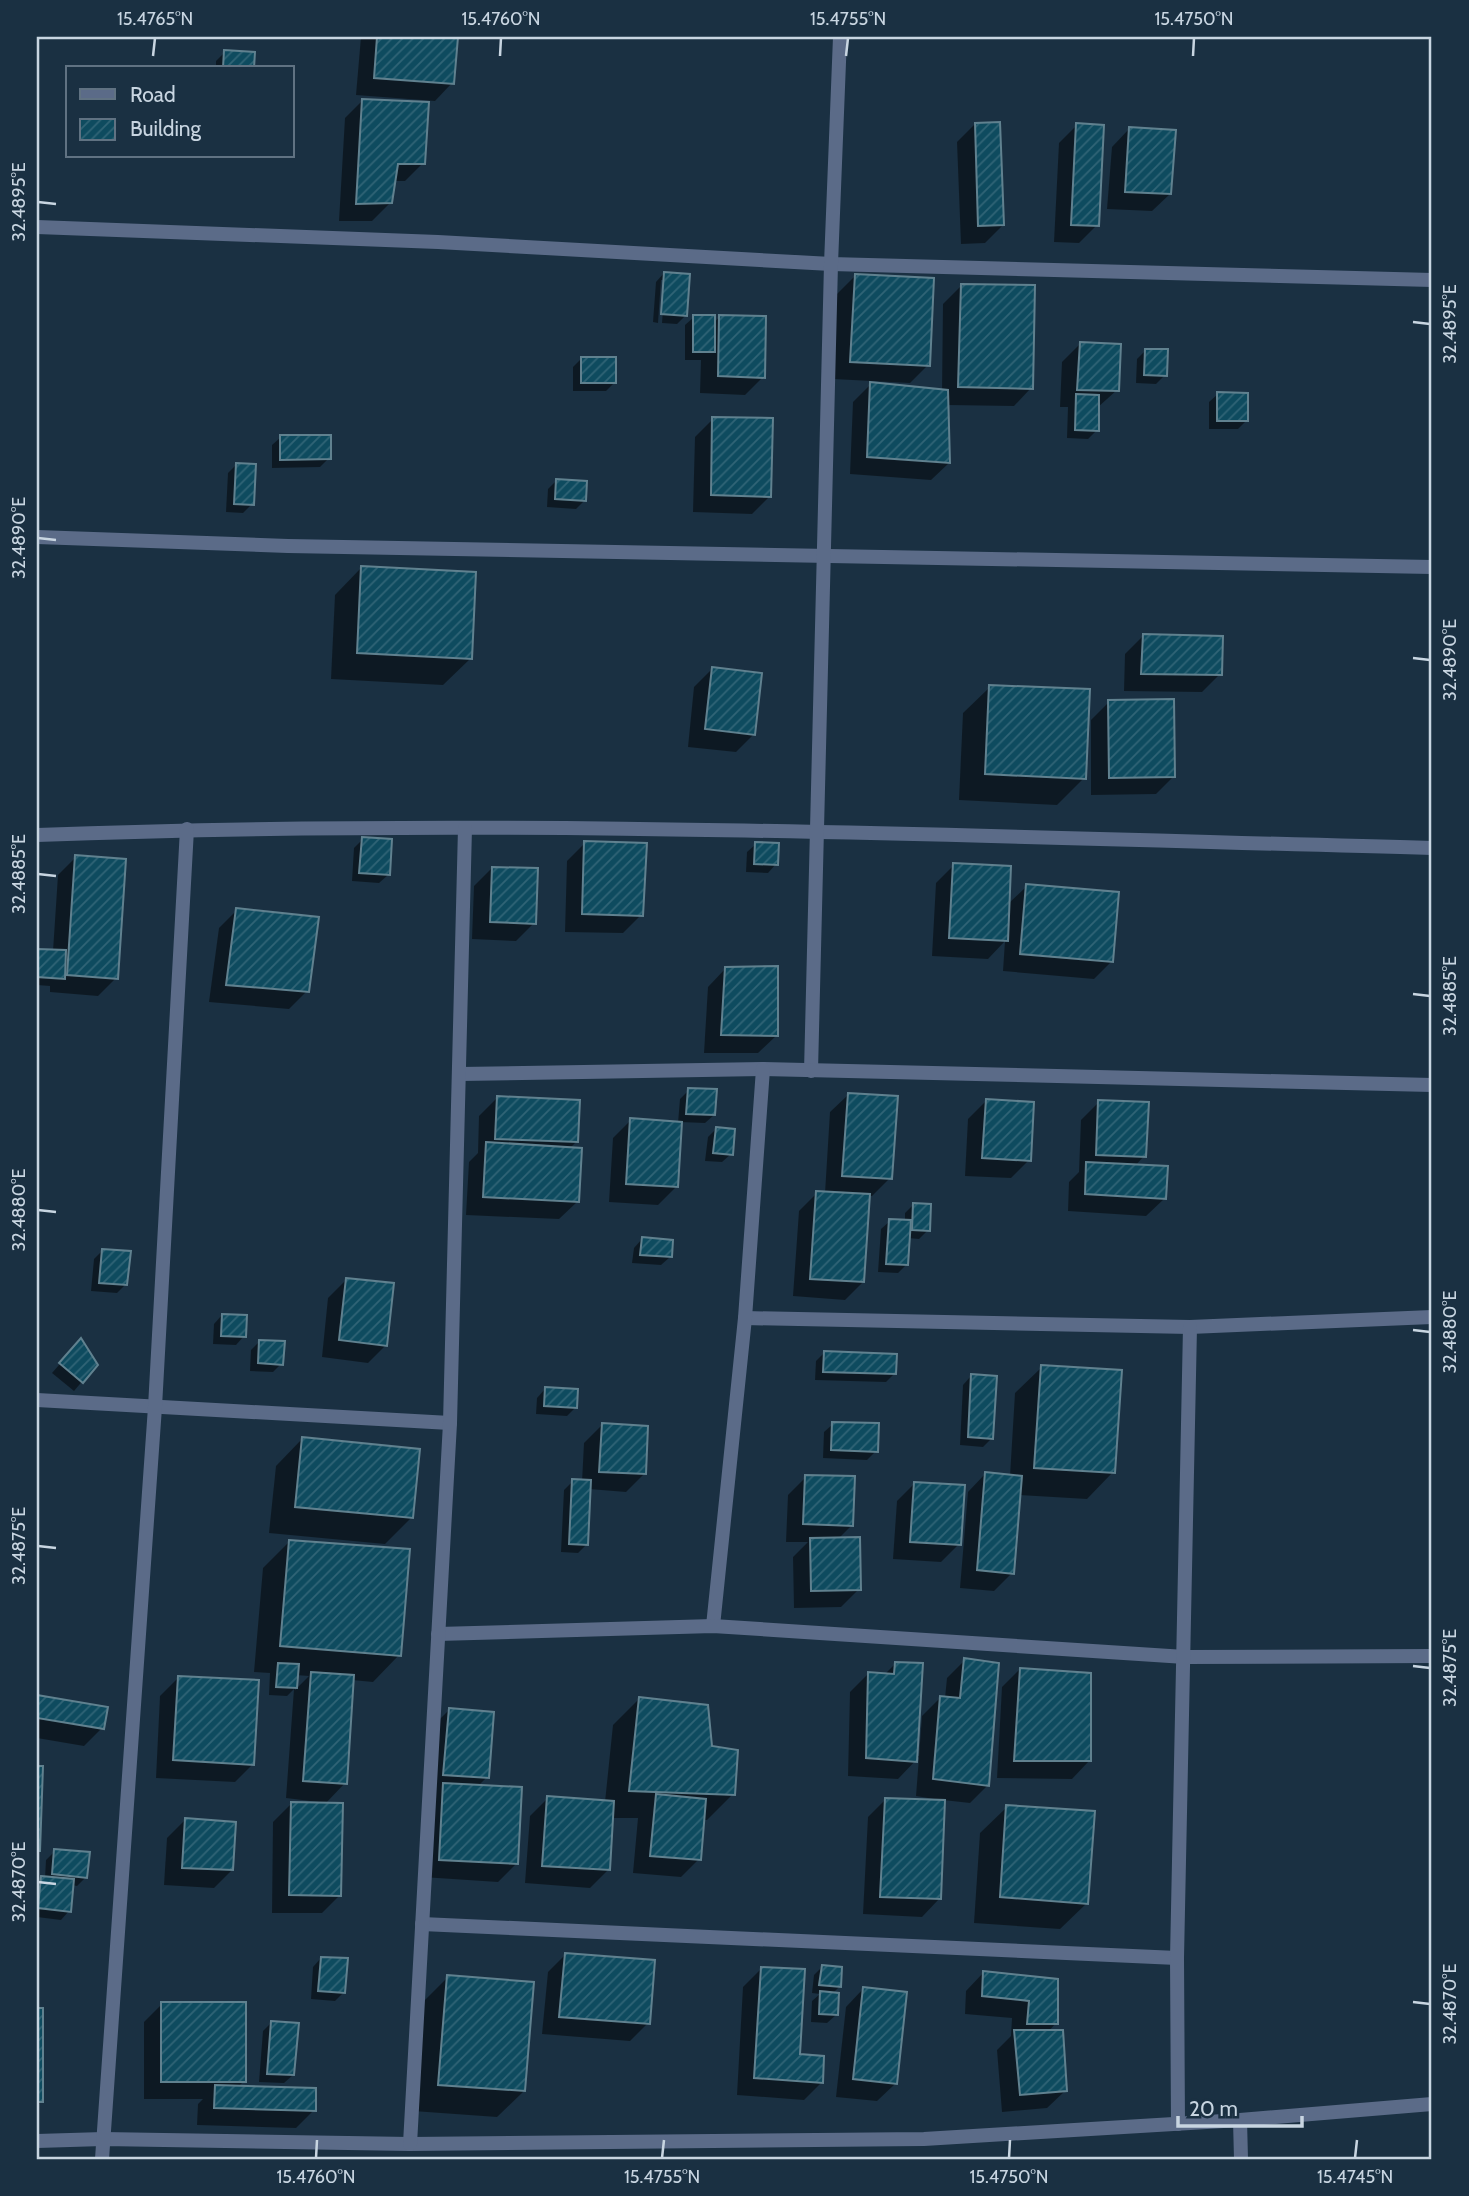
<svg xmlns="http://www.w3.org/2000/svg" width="1469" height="2196" viewBox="0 0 1469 2196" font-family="Cabin,sans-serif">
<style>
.shadow{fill:#0007;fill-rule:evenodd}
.building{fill:url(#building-hatch);stroke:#60818f;stroke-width:2}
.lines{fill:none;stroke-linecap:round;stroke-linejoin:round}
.street{stroke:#5b6b88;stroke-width:14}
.ticks{fill:none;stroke:#c8d5e1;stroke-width:2.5}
.neatline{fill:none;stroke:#c8d5e1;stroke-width:2.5}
.ticks-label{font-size:18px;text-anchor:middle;fill:#c8d5e1}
</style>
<defs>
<pattern id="building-hatch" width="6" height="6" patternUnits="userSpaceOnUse" patternTransform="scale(1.75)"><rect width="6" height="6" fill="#0e4b5f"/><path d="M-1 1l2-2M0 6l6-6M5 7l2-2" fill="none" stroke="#306476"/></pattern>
</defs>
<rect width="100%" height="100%" fill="#1a3042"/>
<g class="shadow">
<polygon points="361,37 456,37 452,83 435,101 356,95"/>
<polygon points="225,52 253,54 253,68 216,68 216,61"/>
<polygon points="363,100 423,163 405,181 393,181 390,203 372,221 339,221 345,118"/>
<polygon points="975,124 1003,225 985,243 961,244 957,142"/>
<polygon points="1077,125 1097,225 1079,243 1054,242 1059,143"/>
<polygon points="1129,129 1170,194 1152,211 1107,209 1112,147"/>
<polygon points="664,273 686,315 677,324 662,323 665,280 661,280 658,323 653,322 656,282"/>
<polygon points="855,276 928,365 910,383 833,379 837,294"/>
<polygon points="961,286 1031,388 1014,406 947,405 949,463 931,480 850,474 853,402 871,384 942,392 943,304"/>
<polygon points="720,316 763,377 745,395 700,393 701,360 685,360 685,325 694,317 713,324"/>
<polygon points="1080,344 1117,390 1097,408 1097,430 1088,439 1067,438 1068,407 1060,407 1062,362"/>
<polygon points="1146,350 1165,375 1156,384 1136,383 1137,359"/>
<polygon points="581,359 615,382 606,391 573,391 573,367"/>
<polygon points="1218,394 1246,421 1238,429 1209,429 1209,402"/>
<polygon points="713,419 770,496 752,514 693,512 695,437"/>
<polygon points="281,437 329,458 320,467 272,468 272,445"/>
<polygon points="237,464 252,504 243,513 226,512 228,473"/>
<polygon points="557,480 584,501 576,509 547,507 548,489"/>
<polygon points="361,568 470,659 443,685 331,679 335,595"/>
<polygon points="1143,636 1220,674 1202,692 1124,691 1125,654"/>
<polygon points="712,669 754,734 736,752 688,747 694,687"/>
<polygon points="990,687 1084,778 1057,805 959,800 963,713"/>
<polygon points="1109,702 1174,776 1156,794 1091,795 1091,720"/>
<polygon points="363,839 388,875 379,883 352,881 354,848"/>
<polygon points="585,843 641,915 623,933 565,932 567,861"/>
<polygon points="756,844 776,864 768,873 746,872 747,852"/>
<polygon points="76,857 116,978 98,996 50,992 50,986 37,985 37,950 53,951 58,875"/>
<polygon points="954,865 1008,904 1027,886 1112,961 1094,979 1003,971 1005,941 988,959 932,956 936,883"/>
<polygon points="492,868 534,923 516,941 472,939 474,886"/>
<polygon points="237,910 307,991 289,1009 209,1002 219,928"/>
<polygon points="725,969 776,1036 758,1053 704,1053 708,987"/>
<polygon points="689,1090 714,1115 705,1123 680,1122 676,1187 658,1205 609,1202 613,1138 631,1120 678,1123 680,1099"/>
<polygon points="848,1095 890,1178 872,1196 868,1196 863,1282 845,1300 793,1296 799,1211 817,1193 825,1193 830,1112"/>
<polygon points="497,1098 576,1142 569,1149 577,1202 559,1219 466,1215 469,1162 478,1153 479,1116"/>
<polygon points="986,1101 1029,1160 1011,1178 965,1176 968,1119"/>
<polygon points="1099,1102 1144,1156 1135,1166 1164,1199 1146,1216 1068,1211 1069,1182 1079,1172 1081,1120"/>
<polygon points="716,1129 731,1154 722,1162 705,1161 708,1137"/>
<polygon points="914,1204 928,1230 919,1239 908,1238 906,1265 898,1273 878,1272 881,1229 890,1221 905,1221 905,1213"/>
<polygon points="642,1239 670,1257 661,1265 632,1263 634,1248"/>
<polygon points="103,1250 126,1284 117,1293 91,1291 94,1259"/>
<polygon points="346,1280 386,1345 368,1363 322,1357 328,1298"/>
<polygon points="222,1315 244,1336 236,1345 213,1344 214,1324"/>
<polygon points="260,1341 281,1364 273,1372 250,1371 251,1350"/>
<polygon points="73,1349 96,1365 74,1391 52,1373"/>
<polygon points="824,1353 895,1373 886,1382 815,1380 816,1361"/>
<polygon points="1042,1367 1113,1472 1087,1499 1019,1495 1012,1573 994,1591 960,1588 968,1492 985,1474 1010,1476 1015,1393"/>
<polygon points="971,1376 992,1438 983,1447 960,1445 963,1385"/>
<polygon points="545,1389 576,1407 567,1416 536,1414 537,1398"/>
<polygon points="833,1424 876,1451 867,1460 823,1458 824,1432"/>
<polygon points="602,1425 644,1474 626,1492 589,1489 587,1544 578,1553 561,1552 564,1490 573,1481 582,1482 584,1443"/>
<polygon points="302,1439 412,1517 385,1544 269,1533 276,1466"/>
<polygon points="806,1477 852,1525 838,1539 859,1589 841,1607 794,1608 793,1557 808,1542 786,1542 788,1495"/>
<polygon points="915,1483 959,1544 941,1562 893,1559 897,1501"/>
<path d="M 289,1542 L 399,1655 L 373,1682 L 352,1680 L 345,1783 L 326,1803 L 286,1798 L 294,1689 L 287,1696 L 269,1695 L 270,1673 L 254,1672 L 263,1568 ZM 296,1675 L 309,1676 L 295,1690 Z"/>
<polygon points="965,1660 988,1785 970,1803 943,1800 939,1899 922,1917 863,1914 868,1817 886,1799 934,1802 934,1799 916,1796 919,1757 898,1779 848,1776 850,1692 868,1674 884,1675 895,1664 916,1756 919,1756 922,1716 940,1698 945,1698 947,1678"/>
<polygon points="1020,1669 1089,1761 1072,1779 997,1778 1002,1687"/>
<polygon points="178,1678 253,1764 235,1782 156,1778 160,1696"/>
<polygon points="37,1697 106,1708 102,1728 84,1746 37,1738"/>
<polygon points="639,1699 710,1747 733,1794 707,1820 702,1820 699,1859 681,1877 633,1873 638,1818 611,1818 608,1870 590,1888 525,1883 530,1816 548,1798 605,1802 613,1725"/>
<polygon points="449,1710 487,1777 477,1787 516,1864 498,1882 422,1877 431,1728"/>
<polygon points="291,1804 340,1895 322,1913 272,1913 273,1822"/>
<polygon points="1007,1807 1087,1903 1060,1929 974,1923 980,1833"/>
<polygon points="185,1820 232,1870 214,1888 164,1885 167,1838"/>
<polygon points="55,1851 86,1877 77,1886 72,1885 69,1911 61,1920 37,1917 37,1882 42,1878 45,1878 46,1860"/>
<polygon points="566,1954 648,2023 630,2041 542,2034 548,1972"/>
<polygon points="321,1958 344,1992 335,2001 311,1999 313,1967"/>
<polygon points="822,1967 839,1987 832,1994 836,2015 827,2023 811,2022 812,2001 820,1994 812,1993 814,1975"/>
<polygon points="761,1969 798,2055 822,2082 804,2100 737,2095 743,1987"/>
<polygon points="983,1973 1057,1980 1056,2023 1048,2032 1065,2091 1047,2108 1002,2112 997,2050 1011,2036 1012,2018 965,2014 966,1991"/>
<polygon points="448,1977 524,2091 497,2117 413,2111 421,2004"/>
<polygon points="863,1989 895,2084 877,2101 836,2097 846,2007"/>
<polygon points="162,2004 244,2081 238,2087 314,2110 296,2128 197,2125 198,2104 203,2099 144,2099 144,2022"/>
<polygon points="37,2010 41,2010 42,2101 37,2106"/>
<polygon points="271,2023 293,2075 284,2083 259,2082 263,2031"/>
</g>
<g class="building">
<polygon points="377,37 458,37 454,84 374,78"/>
<polygon points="224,50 255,52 254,68 223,68"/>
<polygon points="362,99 429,102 425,164 398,164 392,203 356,204"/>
<polygon points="1000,122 1004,225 978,226 975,123"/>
<polygon points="1076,123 1104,125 1099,226 1071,225"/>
<polygon points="1129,127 1176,130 1171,194 1125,192"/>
<polygon points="664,272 690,274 687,316 661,314"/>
<polygon points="855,274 934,278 930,366 850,362"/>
<polygon points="961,284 1035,285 1033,389 958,387"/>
<rect x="693" y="315" width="22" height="37"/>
<polygon points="719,315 766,316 765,378 718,376"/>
<polygon points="1080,342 1121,344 1119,391 1077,390"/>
<polygon points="1145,349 1168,349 1167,376 1144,375"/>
<rect x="581" y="357" width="35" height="26"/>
<polygon points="870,382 948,390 950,463 867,457"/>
<polygon points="1217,392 1248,393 1248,421 1217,421"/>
<polygon points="1076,394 1099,395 1099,431 1075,430"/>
<polygon points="712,417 773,418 771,497 711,495"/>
<polygon points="280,435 331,435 331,459 280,460"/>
<polygon points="236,463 256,464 254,505 234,504"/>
<polygon points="556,479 587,481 586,501 555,499"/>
<polygon points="361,566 476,572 472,659 357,653"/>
<polygon points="1143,634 1223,636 1222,675 1141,674"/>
<polygon points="712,667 762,673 755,735 705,729"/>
<polygon points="989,685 1090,689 1086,779 985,774"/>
<polygon points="1174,699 1175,777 1109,778 1108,700"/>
<polygon points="362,837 392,839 390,875 359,873"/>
<polygon points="584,841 647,843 643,916 582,914"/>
<polygon points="755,842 779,843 778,865 754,864"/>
<polygon points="75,855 126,859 118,979 67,975"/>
<polygon points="953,863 1011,866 1008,941 949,938"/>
<polygon points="492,867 538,868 536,924 490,922"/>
<polygon points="1026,884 1119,892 1113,962 1020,954"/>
<polygon points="236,908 319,917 309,992 226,985"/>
<polygon points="37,949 66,950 65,979 37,977"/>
<polygon points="778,966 778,1036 721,1035 725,967"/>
<polygon points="688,1088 717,1089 715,1115 686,1114"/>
<polygon points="848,1093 898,1096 892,1179 842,1176"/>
<polygon points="497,1096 580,1100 578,1142 495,1139"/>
<polygon points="986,1099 1034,1102 1031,1161 982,1158"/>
<polygon points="1098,1100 1149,1102 1146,1157 1096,1155"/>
<polygon points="630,1118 682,1122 678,1187 626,1184"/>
<polygon points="716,1127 735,1129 733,1155 713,1153"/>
<polygon points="486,1142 582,1148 579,1202 483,1197"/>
<polygon points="1086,1162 1168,1166 1166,1199 1085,1194"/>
<polygon points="816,1191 870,1194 864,1282 810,1279"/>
<polygon points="913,1203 931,1204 930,1231 912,1230"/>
<polygon points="889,1219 911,1220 908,1265 886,1264"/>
<polygon points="642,1237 673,1240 672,1257 640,1255"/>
<polygon points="102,1249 131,1251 127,1285 99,1283"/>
<polygon points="346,1278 394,1283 387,1346 339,1340"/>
<polygon points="222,1314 247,1315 246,1337 221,1336"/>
<polygon points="81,1338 98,1365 83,1383 59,1363"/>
<polygon points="259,1340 285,1341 283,1365 258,1363"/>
<polygon points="824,1351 897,1354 896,1374 823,1372"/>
<polygon points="1041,1365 1122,1370 1115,1473 1034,1468"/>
<polygon points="971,1374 997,1376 993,1439 968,1437"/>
<polygon points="545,1387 578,1389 577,1408 544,1406"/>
<polygon points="832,1422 879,1423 878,1452 831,1450"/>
<polygon points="602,1423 648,1426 646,1474 599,1472"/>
<polygon points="302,1437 420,1449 413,1518 295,1507"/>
<polygon points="985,1472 1022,1476 1014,1574 977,1570"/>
<polygon points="805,1475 855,1476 853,1526 803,1524"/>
<polygon points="572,1479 591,1480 588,1545 569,1544"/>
<polygon points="914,1482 965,1485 961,1545 910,1542"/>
<polygon points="860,1537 861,1590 811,1591 810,1538"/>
<polygon points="289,1540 410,1549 401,1656 280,1646"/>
<polygon points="964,1658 999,1663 989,1786 933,1779 940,1696 960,1698"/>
<polygon points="895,1662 923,1663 917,1762 866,1758 868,1672 894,1674"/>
<polygon points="278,1663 299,1664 297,1688 276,1687"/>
<polygon points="1020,1668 1091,1673 1091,1761 1014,1761"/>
<polygon points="311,1672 354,1675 347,1784 303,1781"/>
<polygon points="178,1676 259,1680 254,1765 173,1760"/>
<polygon points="37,1695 108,1707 104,1729 37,1718"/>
<polygon points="639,1697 708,1705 712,1746 738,1750 735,1795 629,1791"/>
<polygon points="449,1708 494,1712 489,1778 443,1775"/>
<polygon points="37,1766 43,1766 40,1851 37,1851"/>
<polygon points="443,1783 522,1787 518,1864 439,1860"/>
<polygon points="656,1794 706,1799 701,1860 650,1856"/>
<polygon points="547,1796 614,1801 610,1870 542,1866"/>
<polygon points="885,1798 945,1800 941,1899 880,1897"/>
<polygon points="291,1802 343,1803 341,1896 289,1895"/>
<polygon points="1006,1805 1095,1811 1088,1904 1000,1897"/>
<polygon points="185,1818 236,1822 233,1870 182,1868"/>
<polygon points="54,1849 90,1852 87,1878 52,1874"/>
<polygon points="41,1876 74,1879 71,1912 38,1908"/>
<polygon points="565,1953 655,1960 650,2024 559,2017"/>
<polygon points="321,1957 348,1958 345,1993 318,1991"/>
<polygon points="822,1965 842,1967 841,1987 819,1985"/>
<polygon points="761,1967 805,1969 800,2054 824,2056 823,2083 754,2078"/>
<polygon points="983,1971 1058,1979 1058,2024 1027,2024 1029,2001 982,1996"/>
<polygon points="447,1975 534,1982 525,2091 438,2085"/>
<polygon points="863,1987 907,1992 897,2084 853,2079"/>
<polygon points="820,1991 839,1993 838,2015 819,2014"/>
<rect x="161" y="2002" width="85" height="80"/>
<rect x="37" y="2008" width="6" height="94"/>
<polygon points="271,2021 299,2023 294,2075 267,2074"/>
<polygon points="1014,2030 1063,2030 1067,2091 1020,2095"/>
<polygon points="215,2085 316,2088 316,2111 214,2108"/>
</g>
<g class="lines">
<g class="street">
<polyline points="37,227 438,242 831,264 1432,280"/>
<polyline points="37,537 288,546 1432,567"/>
<path d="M 37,835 C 502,817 967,836 1432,848"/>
<polyline points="811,1071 831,264 840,37"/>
<polyline points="460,1074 763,1069 1432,1085"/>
<polyline points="745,1318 1190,1327 1432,1317"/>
<polyline points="37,1400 450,1423"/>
<polyline points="713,1626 745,1318 763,1069"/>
<polyline points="438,1634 713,1626 1185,1657 1432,1656"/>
<polyline points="422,1924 1177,1958"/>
<polyline points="1240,2120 1241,2159"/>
<polyline points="1178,2124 1177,1958 1190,1327"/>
<polyline points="37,2141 103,2139 410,2144 924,2139 1240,2120 1432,2104"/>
<polyline points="410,2144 450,1423 465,828"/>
<polyline points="102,2159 155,1407 187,829"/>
</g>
</g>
<path class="ticks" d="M 153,56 L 155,38M 500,56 L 501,38M 846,56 L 848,38M 1193,56 L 1194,38M 38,202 L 56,204M 1413,322 L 1430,324M 38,538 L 56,540M 1413,658 L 1430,660M 38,874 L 56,876M 1413,994 L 1430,996M 38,1210 L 56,1212M 1413,1330 L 1430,1332M 38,1546 L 56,1548M 1413,1666 L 1430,1668M 38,1882 L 56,1884M 1413,2002 L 1430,2004M 316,2158 L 317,2140M 662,2158 L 664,2140M 1009,2158 L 1010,2140M 1355,2158 L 1357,2140"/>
<rect width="1469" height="2196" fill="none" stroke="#1a3042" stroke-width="77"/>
<rect x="66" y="66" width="228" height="91" fill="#1a3042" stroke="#607282" stroke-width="2"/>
<rect x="80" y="89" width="35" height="10" fill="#5b6b88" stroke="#607282" stroke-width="2"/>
<text x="130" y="102" font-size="21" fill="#c8d5e1">Road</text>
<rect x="80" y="119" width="35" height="21" fill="url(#building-hatch)" stroke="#607282" stroke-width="2"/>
<text x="130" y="136" font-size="21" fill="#c8d5e1">Building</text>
<path d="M1178 2116v10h124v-10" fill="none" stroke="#c8d5e1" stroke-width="3.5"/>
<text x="1189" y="2116" font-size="21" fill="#c8d5e1" stroke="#1a3042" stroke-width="5" paint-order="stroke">20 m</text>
<rect x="38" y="38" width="1392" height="2120" class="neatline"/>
<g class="ticks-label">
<text x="155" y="25">15.4765°N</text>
<text x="501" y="25">15.4760°N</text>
<text x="848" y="25">15.4755°N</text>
<text x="1194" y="25">15.4750°N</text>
<text transform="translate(19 202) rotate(-90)" y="6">32.4895°E</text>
<text transform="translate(1450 324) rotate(-90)" y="6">32.4895°E</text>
<text transform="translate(19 538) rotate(-90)" y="6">32.4890°E</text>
<text transform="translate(1450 660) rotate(-90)" y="6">32.4890°E</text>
<text transform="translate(19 874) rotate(-90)" y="6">32.4885°E</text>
<text transform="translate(1450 996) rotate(-90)" y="6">32.4885°E</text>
<text transform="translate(19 1210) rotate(-90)" y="6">32.4880°E</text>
<text transform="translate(1450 1332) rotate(-90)" y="6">32.4880°E</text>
<text transform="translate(19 1546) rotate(-90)" y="6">32.4875°E</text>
<text transform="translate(1450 1668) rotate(-90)" y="6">32.4875°E</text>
<text transform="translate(19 1882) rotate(-90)" y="6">32.4870°E</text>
<text transform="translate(1450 2004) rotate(-90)" y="6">32.4870°E</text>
<text x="316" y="2183">15.4760°N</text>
<text x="662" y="2183">15.4755°N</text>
<text x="1009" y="2183">15.4750°N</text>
<text x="1355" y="2183">15.4745°N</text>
</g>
</svg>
